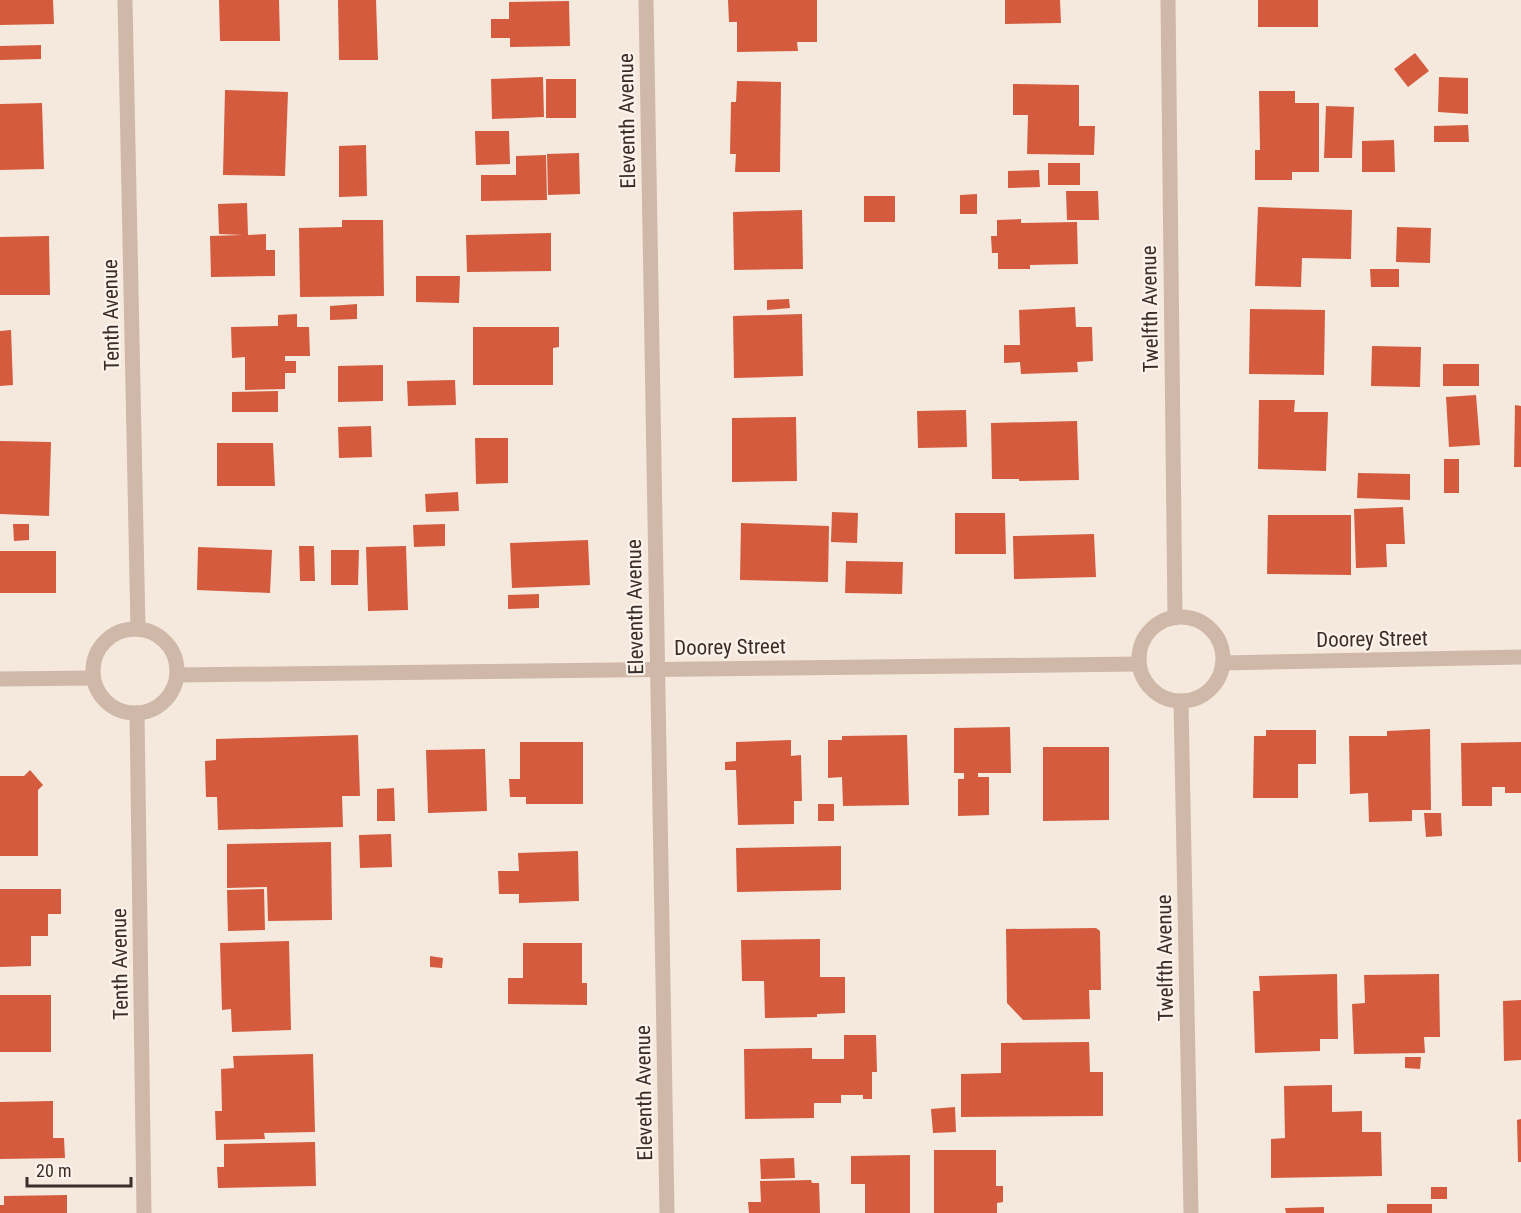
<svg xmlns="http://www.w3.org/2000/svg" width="1521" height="1213" viewBox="0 0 1521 1213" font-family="'Roboto Condensed',sans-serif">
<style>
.building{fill:#d45b3d}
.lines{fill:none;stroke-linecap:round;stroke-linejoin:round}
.street{stroke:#cfb8a7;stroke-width:15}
.labels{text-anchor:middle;stroke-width:4.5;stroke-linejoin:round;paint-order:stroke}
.street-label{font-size:21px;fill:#3b2e29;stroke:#fcf3eb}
</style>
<rect width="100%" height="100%" fill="#f5e9de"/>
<g class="building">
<polygon points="0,0 53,0 54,24 0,25"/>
<polygon points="219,0 279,0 280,41 220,41"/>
<polygon points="338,0 376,0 378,60 339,60"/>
<polygon points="728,0 817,0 817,42 797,42 798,51 737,52 737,22 729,22"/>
<polygon points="1005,0 1060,0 1061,23 1005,24"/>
<rect x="1258" y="0" width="60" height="27"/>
<polygon points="569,1 570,46 510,47 510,38 491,38 491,19 509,19 509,2"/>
<polygon points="41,45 41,59 0,60 0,46"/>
<polygon points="1415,53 1429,71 1408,87 1394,69"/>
<polygon points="543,77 544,117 492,119 491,79"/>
<polygon points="1439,77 1468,78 1468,114 1438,112"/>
<rect x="546" y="79" width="30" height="39"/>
<polygon points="737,81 781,82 780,172 735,172 736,154 730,154 731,102 736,102"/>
<polygon points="1013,84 1079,85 1079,126 1095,126 1094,155 1027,154 1028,115 1013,115"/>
<polygon points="225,90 288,92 285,176 223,175"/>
<polygon points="1259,91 1295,91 1295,103 1319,103 1319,172 1292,172 1292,180 1255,180 1255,150 1260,150"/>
<polygon points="42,103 44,169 0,170 0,104"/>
<polygon points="1326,106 1354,107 1352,158 1324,158"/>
<polygon points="1468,125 1469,142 1434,142 1434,126"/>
<polygon points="475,131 509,131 510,164 476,165"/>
<polygon points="1394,140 1395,172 1362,172 1362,141"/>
<polygon points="366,145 367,196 339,197 339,146"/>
<polygon points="579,153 580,194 548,195 547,154"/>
<polygon points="546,155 547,200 481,201 481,175 516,175 516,156"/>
<rect x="1048" y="163" width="32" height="22"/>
<polygon points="1039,170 1040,187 1008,188 1008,171"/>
<polygon points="1066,191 1098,191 1099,220 1067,220"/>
<polygon points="977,194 977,214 960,214 960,195"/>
<rect x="864" y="196" width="31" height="26"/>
<polygon points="247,203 248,235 266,234 266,250 275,250 275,276 211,277 210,236 243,235 219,234 218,204"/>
<polygon points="1258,207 1352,210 1351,259 1302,258 1301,287 1255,286"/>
<polygon points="802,210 803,269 734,270 733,212"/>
<polygon points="1021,219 1021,223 1077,222 1078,264 1030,265 1030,269 998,269 998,253 992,253 991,236 997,236 997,220"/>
<polygon points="342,220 383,220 384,296 300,297 299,228 342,227"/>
<polygon points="1397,227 1431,228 1430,263 1396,262"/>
<polygon points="551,233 551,271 467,272 466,235"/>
<polygon points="49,236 50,295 0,295 0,237"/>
<polygon points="1370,269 1399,269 1399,287 1371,287"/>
<polygon points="416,276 460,276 459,303 416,302"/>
<polygon points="789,299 790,308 767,310 767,300"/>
<polygon points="357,304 357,319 330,320 330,306"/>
<polygon points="1075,307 1076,327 1092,327 1093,361 1077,362 1078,372 1021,374 1020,362 1004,363 1004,345 1020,345 1019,310"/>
<polygon points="1250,309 1325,310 1324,375 1249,374"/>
<polygon points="297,314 297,327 309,327 310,356 285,356 285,361 296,361 296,373 285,373 285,389 245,390 245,357 232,358 231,327 278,326 278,315"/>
<polygon points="802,314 803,376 734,378 733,316"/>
<polygon points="473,327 559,327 559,347 553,348 553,385 473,385"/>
<polygon points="11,330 13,385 0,386 0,331"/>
<polygon points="1372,346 1421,347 1420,387 1371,386"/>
<rect x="1443" y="364" width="36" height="22"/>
<polygon points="383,365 383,401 338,402 338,366"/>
<polygon points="455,380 456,405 408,406 407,381"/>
<polygon points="278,391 278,412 232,412 232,392"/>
<polygon points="1476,395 1480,445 1449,447 1446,397"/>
<polygon points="1259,400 1295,400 1294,412 1328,412 1326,471 1258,469"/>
<polygon points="1515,405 1521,406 1521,467 1514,467"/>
<polygon points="966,410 967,447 918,448 917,411"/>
<polygon points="796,417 797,481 732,482 732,418"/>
<polygon points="1077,421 1079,480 1019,481 1019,479 992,479 991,423"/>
<polygon points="371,426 372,457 339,458 338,427"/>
<polygon points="475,438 508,438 508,483 476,484"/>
<polygon points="0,441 51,442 49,516 0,514"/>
<polygon points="217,443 273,443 275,486 217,486"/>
<rect x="1444" y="459" width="15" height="34"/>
<polygon points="1358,473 1410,474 1410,500 1357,498"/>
<polygon points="458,492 459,511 426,512 425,494"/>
<polygon points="1403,507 1405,544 1386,544 1387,567 1356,568 1354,509"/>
<polygon points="832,512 858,513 857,543 831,542"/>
<polygon points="955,513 1005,513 1006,554 955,554"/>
<polygon points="1268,515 1351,515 1351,575 1267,574"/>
<polygon points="741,523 829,526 828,582 740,580"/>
<polygon points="13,524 29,524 29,540 14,541"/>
<polygon points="445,524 445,546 414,547 413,525"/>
<polygon points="1094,534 1096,577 1014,579 1013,536"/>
<polygon points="588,540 590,585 512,588 510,543"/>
<polygon points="299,546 314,546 315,581 300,581"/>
<polygon points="406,546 408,610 368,611 366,547"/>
<polygon points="198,547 272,550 270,593 197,590"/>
<polygon points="331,550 359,550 358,585 331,585"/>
<rect x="0" y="551" width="56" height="42"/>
<polygon points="846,561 903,562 902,594 845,593"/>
<polygon points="539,594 539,608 508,609 508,595"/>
<polygon points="1010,727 1011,773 978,773 978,777 989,777 989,815 958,816 958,779 964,779 964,773 954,773 954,728"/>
<polygon points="1430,729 1431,810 1412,810 1412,821 1369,822 1368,793 1350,794 1349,736 1387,736 1387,731"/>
<polygon points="1266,730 1316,730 1316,764 1298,764 1298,798 1253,798 1254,736 1266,736"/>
<polygon points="358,735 360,796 342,796 343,827 218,830 217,797 206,797 205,761 216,760 216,739"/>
<polygon points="907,735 909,805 843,806 842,777 828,778 828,740 842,740 842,736"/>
<polygon points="791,740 791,756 801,755 802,801 794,801 794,824 738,825 736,770 725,770 725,762 736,761 736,742"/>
<polygon points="520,742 583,742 583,804 526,804 526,797 510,797 509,779 520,779"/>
<polygon points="1521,742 1521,793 1505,793 1505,787 1492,787 1492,806 1462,806 1461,743"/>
<polygon points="1043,747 1109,747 1109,820 1043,821"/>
<polygon points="485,749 487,811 428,813 426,750"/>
<polygon points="30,770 43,785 38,790 38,856 0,856 0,776 24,776"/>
<polygon points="394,788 395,821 377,821 377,789"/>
<rect x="818" y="804" width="16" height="17"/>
<polygon points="1424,813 1441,813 1442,836 1426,837"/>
<polygon points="391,834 392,867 360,868 359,835"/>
<polygon points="331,842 332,920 268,921 267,887 227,888 227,844"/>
<polygon points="841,846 841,890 737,892 736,848"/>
<polygon points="578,851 579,901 519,903 519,894 499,894 498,871 519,871 518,853"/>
<polygon points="0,889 61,889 61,914 48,914 48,936 31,936 31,966 0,967"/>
<polygon points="264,889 265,930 228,931 227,890"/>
<polygon points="1096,928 1100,931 1101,990 1089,990 1090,1019 1023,1020 1007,1003 1006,929"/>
<polygon points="820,939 820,977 845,977 845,1013 817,1014 817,1017 765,1018 764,981 742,981 741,940"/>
<polygon points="289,941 291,1030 232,1032 231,1009 222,1010 220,943"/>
<polygon points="523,943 582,943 582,983 587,983 587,1005 508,1004 508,978 523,978"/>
<polygon points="430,956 443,958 442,968 430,967"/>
<polygon points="1337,974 1338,1039 1320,1039 1320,1051 1255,1053 1253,991 1260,991 1259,976"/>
<polygon points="1439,974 1440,1037 1424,1037 1425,1053 1354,1054 1352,1004 1365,1003 1364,975"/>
<rect x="0" y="995" width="51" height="57"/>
<polygon points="1521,1000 1521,1060 1504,1061 1503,1001"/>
<polygon points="844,1035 876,1035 877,1072 872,1072 872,1099 863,1099 863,1095 841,1095 841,1103 814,1103 814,1118 745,1119 744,1049 812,1048 812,1059 844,1059"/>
<polygon points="1089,1042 1090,1072 1103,1072 1103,1116 961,1117 961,1074 1001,1073 1001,1043"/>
<polygon points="313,1054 315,1132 264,1133 265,1139 216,1140 215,1111 222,1111 221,1069 234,1068 233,1056"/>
<polygon points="1405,1057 1421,1057 1420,1069 1405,1068"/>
<polygon points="1332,1085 1332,1112 1362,1111 1362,1132 1381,1132 1382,1176 1271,1178 1271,1139 1285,1138 1284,1086"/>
<polygon points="53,1101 53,1138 64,1138 65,1158 0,1159 0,1102"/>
<polygon points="955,1107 956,1132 933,1133 931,1109"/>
<polygon points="1521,1119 1521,1162 1518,1162 1517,1120"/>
<polygon points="315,1142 316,1186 218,1188 217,1167 224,1167 224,1144"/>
<polygon points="934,1150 996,1150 996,1186 1003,1186 1003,1202 997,1203 997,1213 934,1213"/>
<polygon points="910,1155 910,1213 865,1213 865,1184 851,1184 851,1156"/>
<polygon points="794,1158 795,1178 761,1179 760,1159"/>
<polygon points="811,1180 812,1183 819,1183 820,1213 749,1213 748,1202 761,1202 760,1181"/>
<rect x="1431" y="1187" width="16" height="12"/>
<polygon points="67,1195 67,1213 0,1213 0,1205 4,1205 4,1196"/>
<rect x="1387" y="1204" width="45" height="9"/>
<polygon points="1324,1207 1324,1213 1286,1213 1285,1208"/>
</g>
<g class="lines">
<g class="street">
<polyline points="125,0 138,629"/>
<polyline points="646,0 667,1213"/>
<polyline points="1168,0 1175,617"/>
<circle cx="1181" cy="659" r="42"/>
<circle cx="135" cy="671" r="42"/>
<polyline points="1223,663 1521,657"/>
<polyline points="178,675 1138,664"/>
<polyline points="0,679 93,678"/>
<polyline points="1181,702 1191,1213"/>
<polyline points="137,713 144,1213"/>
</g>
</g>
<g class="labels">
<g class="street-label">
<text transform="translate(627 121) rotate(-91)" y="7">Eleventh Avenue</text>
<text transform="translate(1150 309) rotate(-91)" y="7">Twelfth Avenue</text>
<text transform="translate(111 315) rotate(-91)" y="7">Tenth Avenue</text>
<text transform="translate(635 607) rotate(-91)" y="7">Eleventh Avenue</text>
<text transform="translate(1372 639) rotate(-1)" y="7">Doorey Street</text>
<text transform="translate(730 647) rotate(-1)" y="7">Doorey Street</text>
<text transform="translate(1165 958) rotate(-91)" y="7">Twelfth Avenue</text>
<text transform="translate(120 964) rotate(-91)" y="7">Tenth Avenue</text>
<text transform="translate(644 1093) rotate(-91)" y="7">Eleventh Avenue</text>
</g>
</g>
<path d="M27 1177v9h104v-9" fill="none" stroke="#3b2e29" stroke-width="3"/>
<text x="36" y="1177" font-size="18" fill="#3b2e29" stroke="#fcf3eb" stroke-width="4.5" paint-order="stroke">20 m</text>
</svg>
